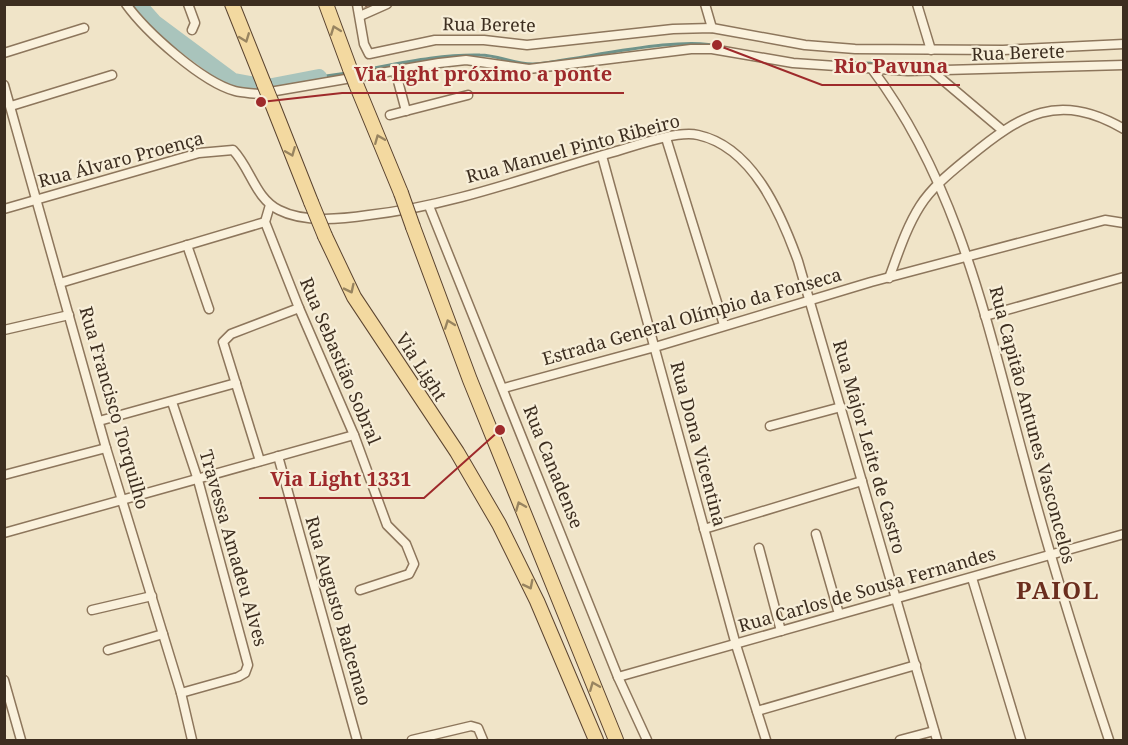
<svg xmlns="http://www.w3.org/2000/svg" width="1128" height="745" viewBox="0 0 1128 745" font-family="'Noto Serif',serif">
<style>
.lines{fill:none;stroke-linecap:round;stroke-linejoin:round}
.stream{stroke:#6f938a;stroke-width:3}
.river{stroke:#a9c4bc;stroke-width:16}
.minor-casing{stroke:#8d765c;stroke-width:11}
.primary-casing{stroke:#5b4430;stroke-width:16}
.minor{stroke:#faf1dc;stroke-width:8}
.primary{stroke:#f3d9a0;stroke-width:14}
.primary-bridge-casing{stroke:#5b4430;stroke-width:16;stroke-linecap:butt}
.primary-bridge{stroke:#f3d9a0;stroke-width:14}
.shaded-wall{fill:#916f58}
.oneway{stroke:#988460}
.labels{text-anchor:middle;stroke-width:4.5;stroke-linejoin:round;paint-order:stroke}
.street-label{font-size:18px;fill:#3d2e20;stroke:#f7eed8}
.district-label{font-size:24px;font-weight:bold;letter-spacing:1.5px;fill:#6b2e1e;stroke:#f7eed8}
.leader{fill:none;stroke:#9e2a2b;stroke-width:2}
.callout-dot{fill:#9e2a2b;stroke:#f7eed8;stroke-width:2}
.callout-label{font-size:20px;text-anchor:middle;font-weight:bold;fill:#9e2a2b;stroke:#f7eed8;stroke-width:4.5;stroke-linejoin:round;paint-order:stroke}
</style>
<rect width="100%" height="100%" fill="#f0e4c8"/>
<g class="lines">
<g class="stream">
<polyline points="835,62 948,66"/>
<path d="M 357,71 C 397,64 439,54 480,55 C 498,55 516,65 534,64 C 580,60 682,34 721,47"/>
<polyline points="319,77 347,73"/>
</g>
<polyline class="river" points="138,4 155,23 233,81 267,87 319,77"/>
<defs>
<g id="minor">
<path d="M 126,4 C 146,32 202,82 235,91 C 242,93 251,93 258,94 L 439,63 L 466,60 L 529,69 L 691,49 L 712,49 L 793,63 L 908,71 L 1124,65"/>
<polyline points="188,4 195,23 192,30"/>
<polyline points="357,4 364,44 369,54 435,40 484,40 527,45 673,29 712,28 805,45 855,49 1003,50 1124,44"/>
<polyline points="705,4 712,28"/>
<polyline points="917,4 931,50"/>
<polyline points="360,16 387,4"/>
<polyline points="4,53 84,28"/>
<path d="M 872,69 C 958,183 987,323 1024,459 C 1049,554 1078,647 1109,740"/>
<polyline points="395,70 406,111"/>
<polyline points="932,71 1002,130"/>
<polyline points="4,85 106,448 181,693 192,740"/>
<polyline points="11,106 112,75"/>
<polyline points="390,115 468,95"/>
<polyline points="666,138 724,325"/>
<polyline points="602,156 736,645 766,740"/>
<polyline points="270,205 265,222 299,308 354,435 387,525 406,544 414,564 409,574 360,590"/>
<polyline points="429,206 618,677 647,740"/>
<path d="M 4,209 L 199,153 L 233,150 C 251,169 255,198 279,210 C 304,223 342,219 369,215 C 451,206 530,176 610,153 C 632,147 676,130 698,135 C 753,147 781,214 798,261 L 937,740"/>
<polyline points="187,245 209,309"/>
<path d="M 889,278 C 898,254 906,228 920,206 C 932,187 951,172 968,158 C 1021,114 1059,91 1124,129"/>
<polyline points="60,283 265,222"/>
<polyline points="985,316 1124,277"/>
<polyline points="4,330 69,315"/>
<polyline points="504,388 655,347 871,282 1105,220 1124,223"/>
<polyline points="172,402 198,480 248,665 245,673 238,677 181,693"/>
<polyline points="99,421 236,383"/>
<polyline points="770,426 841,407"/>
<polyline points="278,456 357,740"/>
<polyline points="260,461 223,342 231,334 299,308"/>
<polyline points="4,475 106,448"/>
<polyline points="704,529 862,481"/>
<polyline points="4,533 354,435"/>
<polyline points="816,534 839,614"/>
<polyline points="759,548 781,631"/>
<polyline points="972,578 1021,740"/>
<polyline points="92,610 152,596"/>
<polyline points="108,650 163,634"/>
<polyline points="618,677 1124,534"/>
<polyline points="4,680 21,740"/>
<polyline points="757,711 916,665"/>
<polyline points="412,740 471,726 478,728 483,740"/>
<polyline points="900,740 934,731"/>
</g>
<g id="primary">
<polyline points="232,4 264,84"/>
<polyline points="326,4 350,69"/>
<polyline points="356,84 401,193"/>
<polyline points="271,101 311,202"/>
<polyline points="413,227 470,380 616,740"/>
<polyline points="325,236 354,297 457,452 499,524 537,601 596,740"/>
</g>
</defs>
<use href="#minor" class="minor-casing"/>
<use href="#primary" class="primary-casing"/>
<use href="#minor" class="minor"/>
<use href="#primary" class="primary"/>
<defs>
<g id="primary-bridge">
<polyline points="350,69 356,84"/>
<polyline points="264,84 271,101"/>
<polyline points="401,193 413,227"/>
<polyline points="311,202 325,236"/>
</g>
</defs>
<use href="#primary-bridge" class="primary-bridge-casing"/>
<use href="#primary-bridge" class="primary-bridge"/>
</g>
<polygon class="shaded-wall" points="367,4 374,4 364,8"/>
<defs><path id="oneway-chevron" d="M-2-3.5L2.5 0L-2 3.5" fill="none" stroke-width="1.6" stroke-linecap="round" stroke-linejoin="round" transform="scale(1.5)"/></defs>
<g class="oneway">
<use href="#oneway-chevron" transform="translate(335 30) rotate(-111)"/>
<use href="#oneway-chevron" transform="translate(245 38) rotate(69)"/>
<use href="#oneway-chevron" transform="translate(379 139) rotate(-112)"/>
<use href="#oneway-chevron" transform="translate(291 152) rotate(68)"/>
<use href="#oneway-chevron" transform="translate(350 289) rotate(64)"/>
<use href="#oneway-chevron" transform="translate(449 324) rotate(-110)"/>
<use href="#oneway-chevron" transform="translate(520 506) rotate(-112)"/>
<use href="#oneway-chevron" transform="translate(529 585) rotate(63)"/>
<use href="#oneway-chevron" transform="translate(594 686) rotate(-112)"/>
</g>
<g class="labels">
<g class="street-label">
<text transform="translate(489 25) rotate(1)" y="6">Rua Berete</text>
<text transform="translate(1018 53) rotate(-2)" y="6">Rua Berete</text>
<text transform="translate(573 149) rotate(-15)" y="6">Rua Manuel Pinto Ribeiro</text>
<text transform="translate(121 160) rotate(-15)" y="6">Rua Álvaro Proença</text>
<text transform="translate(692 317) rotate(-16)" y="6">Estrada General Olímpio da Fonseca</text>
<text transform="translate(340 361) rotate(67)" y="6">Rua Sebastião Sobral</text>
<text transform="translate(421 367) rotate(57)" y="6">Via Light</text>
<text transform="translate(114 408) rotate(74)" y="6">Rua Francisco Torquilho</text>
<text transform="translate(1032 425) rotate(75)" y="6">Rua Capitão Antunes Vasconcelos</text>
<text transform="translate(698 444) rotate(75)" y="6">Rua Dona Vicentina</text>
<text transform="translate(869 447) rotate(74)" y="6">Rua Major Leite de Castro</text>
<text transform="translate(553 467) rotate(68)" y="6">Rua Canadense</text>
<text transform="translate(233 548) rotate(74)" y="6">Travessa Amadeu Alves</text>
<text transform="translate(867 590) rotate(-16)" y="6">Rua Carlos de Sousa Fernandes</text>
<text transform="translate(338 611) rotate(74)" y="6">Rua Augusto Balcemao</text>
</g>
<g class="district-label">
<text x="1058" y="599">PAIOL</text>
</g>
</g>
<path class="leader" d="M717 45L822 85H960M261 102L342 93H624M500 430L424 498H259"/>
<g class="callout-dot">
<circle cx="717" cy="45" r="6"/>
<circle cx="261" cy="102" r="6"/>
<circle cx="500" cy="430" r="6"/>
</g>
<g class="callout-label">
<text x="891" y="73">Rio Pavuna</text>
<text x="483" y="81">Via light próximo a ponte</text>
<text x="341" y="486">Via Light 1331</text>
</g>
<rect width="1128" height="745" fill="none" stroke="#3d2e20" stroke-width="12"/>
</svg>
